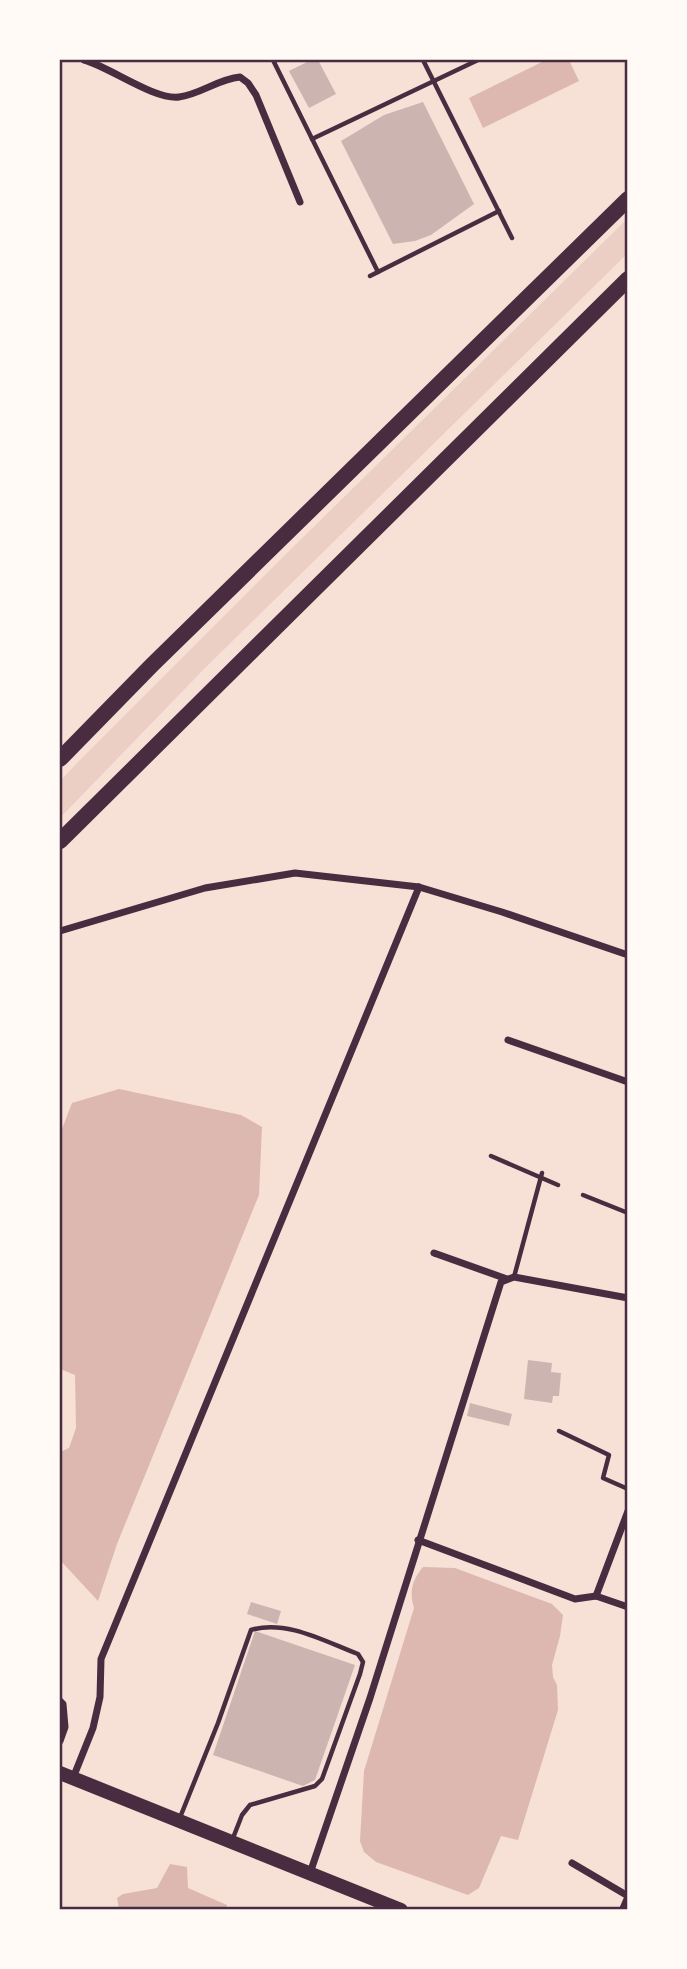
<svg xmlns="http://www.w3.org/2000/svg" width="687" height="1969" viewBox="0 0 687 1969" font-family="'Exo 2',sans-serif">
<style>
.green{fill:#ebcfc5}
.water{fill:#dcb8b0}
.building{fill:#ccb4b1}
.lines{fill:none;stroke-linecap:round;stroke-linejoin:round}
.service{stroke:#4a2c40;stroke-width:4.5}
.minor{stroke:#4a2c40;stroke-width:7}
.primary{stroke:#4a2c40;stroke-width:14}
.motorway{stroke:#4a2c40;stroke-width:16}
.neatline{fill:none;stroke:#4a2c40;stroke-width:2.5}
</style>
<rect width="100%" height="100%" fill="#f7e1d7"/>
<polygon class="green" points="627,219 627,254 206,667 60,818 60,781 78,762 289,551"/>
<g class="water">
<polygon points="546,60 569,60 579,81 483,128 469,98"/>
<polygon points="119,1089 241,1115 262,1127 259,1195 117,1544 98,1601 60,1560 60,1452 69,1448 76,1428 75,1375 60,1369 60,1134 72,1103"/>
<path d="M 423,1567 L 455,1568 L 552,1604 L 563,1615 L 560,1636 L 552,1665 L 553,1677 L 557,1685 L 558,1710 L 518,1840 L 501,1836 L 479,1888 L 468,1895 L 376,1862 L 364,1852 L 360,1841 L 364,1771 L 414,1608 C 409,1592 412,1580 423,1567 Z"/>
<polygon points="170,1864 187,1867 188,1888 227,1905 226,1909 119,1909 117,1898 123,1894 157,1888"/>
</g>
<g class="building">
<polygon points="311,60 318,60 336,94 309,108 289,71"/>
<polygon points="423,102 474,204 431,235 415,241 393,244 341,141 384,115"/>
<polygon points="528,1360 552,1363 551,1372 561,1373 559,1396 553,1396 552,1403 524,1399"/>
<polygon points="470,1403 512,1414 509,1426 467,1416"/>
<polygon points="251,1602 281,1611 277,1624 247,1614"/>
<polygon points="255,1631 355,1665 315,1780 303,1786 213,1755"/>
</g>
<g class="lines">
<g class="service">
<polyline points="273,60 378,272"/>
<polyline points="423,60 512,238"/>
<polyline points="312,139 478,60"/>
<polyline points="370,276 499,211"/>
<polyline points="491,1156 558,1185"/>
<polyline points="583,1195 628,1213"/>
<polyline points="514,1277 542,1173"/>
<polyline points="559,1431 609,1455 603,1478 628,1489"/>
<path d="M 179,1820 L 218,1723 L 251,1630 C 286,1619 326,1642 358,1654 L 363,1662 L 360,1674 L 322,1779 L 315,1786 L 250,1805 L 242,1815 L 233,1838"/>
<polyline points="621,1910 627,1896"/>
</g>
<g class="minor">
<path d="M 84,60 C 110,67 154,100 179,97 C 201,94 218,79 240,77 L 248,83 L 256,95 L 300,202"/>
<polyline points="60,931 205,888 295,873 419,887 502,912 628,955"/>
<polyline points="508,1040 628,1082"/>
<polyline points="434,1253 507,1279"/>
<polyline points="418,1540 575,1599 596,1596 628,1607"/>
<polyline points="596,1596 628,1511"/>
<polyline points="60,1701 63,1704 65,1727 60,1741"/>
<polyline points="73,1778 93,1728 100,1697 101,1659 419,887"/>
<polyline points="572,1863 628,1896"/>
<polyline points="310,1873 370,1698 501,1282 514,1277 628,1298"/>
</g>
<polyline class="primary" points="60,1773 401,1910"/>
<g class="motorway">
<polyline points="60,759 152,665 628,199"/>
<polyline points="60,841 628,279"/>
</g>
</g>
<rect width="687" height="1969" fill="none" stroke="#fffaf5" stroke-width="122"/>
<rect x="61" y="61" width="565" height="1847" class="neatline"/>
</svg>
